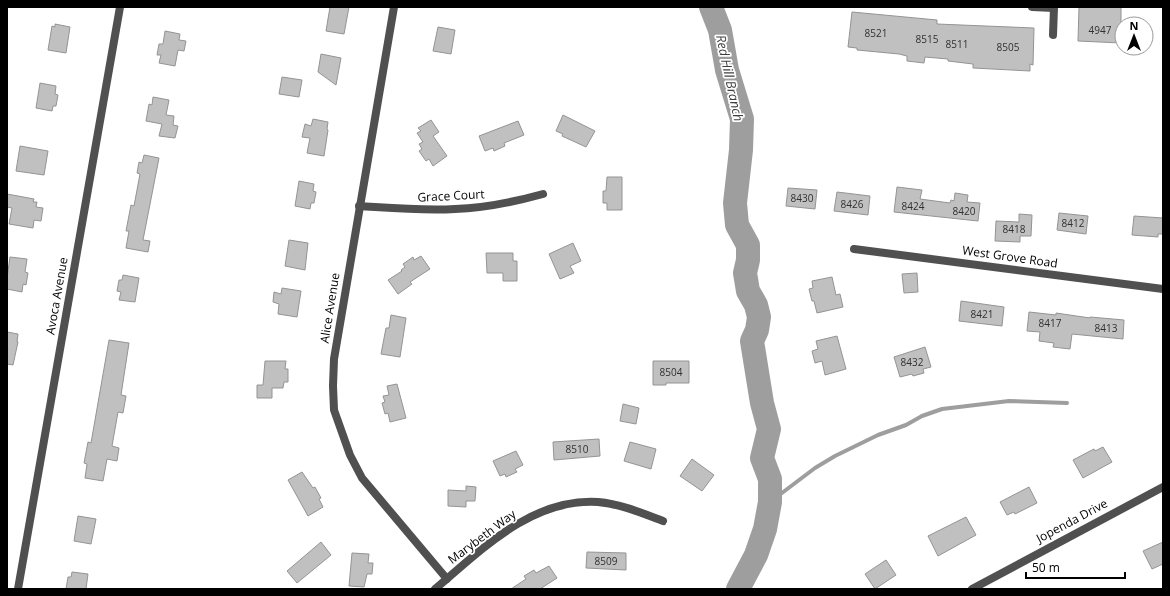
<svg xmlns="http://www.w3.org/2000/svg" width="1170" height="596" viewBox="0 0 1170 596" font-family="'Open Sans',sans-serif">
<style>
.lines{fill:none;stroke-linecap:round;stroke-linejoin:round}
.stream{stroke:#9e9e9e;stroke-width:4}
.river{stroke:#9e9e9e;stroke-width:24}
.building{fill:#c0c0c0;stroke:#949494}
.street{stroke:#505050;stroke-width:8}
.labels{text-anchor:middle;stroke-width:3.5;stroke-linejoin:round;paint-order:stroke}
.number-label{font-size:10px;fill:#303030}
.street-label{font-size:12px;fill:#000;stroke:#fff}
.water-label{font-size:13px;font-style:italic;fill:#3f3f3f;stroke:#fff}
</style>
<rect width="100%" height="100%" fill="#fff"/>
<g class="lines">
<polyline class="stream" points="770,502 815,468 835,456 878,435 906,425 922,416 942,409 1009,401 1067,403"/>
<polyline class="river" points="711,7 720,30 727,70 742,119 741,150 735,203 737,225 748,245 748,260 745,273 748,291 756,305 759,317 757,330 752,341 762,403 769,429 762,458 770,479 770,502 765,529 756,555 738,589"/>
</g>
<g class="building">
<polygon points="330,7 349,7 344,34 326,31"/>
<polygon points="1079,7 1121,7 1121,43 1078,41"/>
<polygon points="852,12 937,20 937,24 1034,28 1033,65 1030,64 1030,71 973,68 973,64 948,61 948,59 925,57 924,63 907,61 907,56 899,54 857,50 857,48 848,47"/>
<polygon points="55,24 70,27 66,53 48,50 52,26 55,27"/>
<polygon points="438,27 455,30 451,54 433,51"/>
<polygon points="165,31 180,34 179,40 186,41 184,51 178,50 175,66 159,63 161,55 157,55 159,44 163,44"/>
<polygon points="321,54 341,58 336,85 318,72"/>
<polygon points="282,77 302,80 299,97 279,94"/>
<polygon points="40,83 56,86 55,94 58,95 56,106 53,106 52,111 36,108"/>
<polygon points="153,97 169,100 166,115 174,116 173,125 178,126 175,138 159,136 162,124 146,121 149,104 152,105"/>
<polygon points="563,115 595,131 586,147 562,136 563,134 556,131"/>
<polygon points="313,119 328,122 327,129 328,130 324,156 307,153 310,138 302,137 305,124 311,126"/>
<polygon points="431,120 439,132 433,136 447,156 433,166 429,159 426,161 419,151 422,149 419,144 423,142 417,133 421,131 418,128"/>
<polygon points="518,121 524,135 504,143 505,146 494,151 493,148 485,151 479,136"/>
<polygon points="20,146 48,151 44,175 16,171"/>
<polygon points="144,155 159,158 143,240 150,241 148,252 126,248 129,231 126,231 131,205 134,206 140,174 137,173 139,162 142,163"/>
<polygon points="607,177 622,177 622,210 607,210 607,203 603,203 603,191 606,191"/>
<polygon points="299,181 314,184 313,191 316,192 314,203 311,203 310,209 295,206"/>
<polygon points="897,187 922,190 920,199 950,203 951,200 954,201 955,193 968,195 967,202 980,203 978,221 894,212"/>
<polygon points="788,188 817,190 815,209 786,206"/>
<polygon points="837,192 870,196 868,215 834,211"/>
<polygon points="7,194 34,199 33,202 37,202 36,207 43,208 41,221 34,220 33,228 9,224 12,208 7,207"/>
<polygon points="1059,213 1088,216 1086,234 1057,230"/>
<polygon points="1019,214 1032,215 1031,236 1020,236 1020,242 995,241 996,221 1019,222"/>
<polygon points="1134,216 1163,218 1163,234 1158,234 1158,237 1132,235"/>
<polygon points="289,240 308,243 305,270 285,266"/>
<polygon points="573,243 581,261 570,266 574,273 560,279 549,254"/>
<polygon points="486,253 513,253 513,261 517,261 517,281 503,281 503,273 487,273"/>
<polygon points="421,256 430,269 410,282 412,284 398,294 388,280 402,271 401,270 405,267 403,264 413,257 414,260"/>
<polygon points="10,257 27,259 25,272 28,273 26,285 23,284 22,292 7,289 7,278"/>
<polygon points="917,273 918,292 904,293 902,274"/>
<polygon points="123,275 139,278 135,302 119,300 121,292 117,291 119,280 122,280"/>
<polygon points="832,277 836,295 840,294 843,307 817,313 814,301 812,301 809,289 813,288 812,281"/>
<polygon points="282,288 301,291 297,317 278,314 279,304 273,302 274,292 281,294"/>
<polygon points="961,301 1004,307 1002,326 959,321"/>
<polygon points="1029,312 1056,315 1056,313 1090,318 1090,317 1124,320 1123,339 1072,334 1070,349 1053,347 1054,343 1039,341 1040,332 1027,331"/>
<polygon points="391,315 406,318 400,357 381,354 386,328 389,328"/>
<polygon points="7,332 18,334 17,342 18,342 13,365 7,364"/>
<polygon points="837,336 846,369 825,375 822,361 815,363 812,351 818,349 816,341"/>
<polygon points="109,340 129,343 121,395 126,396 123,413 118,412 112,446 119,448 117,461 107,459 103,481 85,478 87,464 84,463 88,442 91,443"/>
<polygon points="925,347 931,367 923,369 924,373 913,376 912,374 900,377 894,357"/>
<polygon points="265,361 286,361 285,369 288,369 288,382 284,382 283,388 272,388 272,398 257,398 257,385 263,385"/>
<polygon points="653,361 689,361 689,383 666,383 666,385 653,385"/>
<polygon points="397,384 406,418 390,422 388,413 385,414 382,403 385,402 383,396 389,395 387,386"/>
<polygon points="623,404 639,408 636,424 620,421"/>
<polygon points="599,439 600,456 554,460 553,442"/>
<polygon points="630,442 656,449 651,469 624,461"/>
<polygon points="1103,447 1112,462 1083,478 1073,460 1094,449 1095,451"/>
<polygon points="516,451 523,465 515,469 517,472 506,477 505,474 500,476 493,461"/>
<polygon points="692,459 714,475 702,491 680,476"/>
<polygon points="302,472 313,488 315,487 321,498 319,499 323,507 308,516 288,480"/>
<polygon points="466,486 476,487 475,501 466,501 466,507 448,506 448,490 466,491"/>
<polygon points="1029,487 1037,503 1015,514 1014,512 1007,515 1000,502"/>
<polygon points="78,516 96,519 91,544 74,541"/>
<polygon points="966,517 976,535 938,556 928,536"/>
<polygon points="321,542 331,555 297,583 287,571"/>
<polygon points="1163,542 1163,564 1152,569 1143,551"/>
<polygon points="587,552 626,553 626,570 586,568"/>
<polygon points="352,553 369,554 368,563 373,563 372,574 367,574 364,587 349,586"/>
<polygon points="886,560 896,575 875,589 865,574"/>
<polygon points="549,566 557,578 540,589 511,589 526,579 524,576 534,570 536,573"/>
<polygon points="72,572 88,574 86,589 66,589 68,577 71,577"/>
</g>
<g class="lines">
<g class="street">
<polyline points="394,7 334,359 333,386 334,410 350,455 362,478 447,579"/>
<polyline points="1032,7 1054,8"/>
<polyline points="1053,35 1054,7"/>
<path d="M 359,206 C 391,208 423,211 455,209 C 485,208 514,202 543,194"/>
<polyline points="854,249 1163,289"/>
<polyline points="18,589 120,7"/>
<path d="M 435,589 C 482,549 532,498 598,502 C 621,504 642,513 663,521"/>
<polyline points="972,589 1163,487"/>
</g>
</g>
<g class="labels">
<g class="number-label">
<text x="1100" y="34">4947</text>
<text x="876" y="37">8521</text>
<text x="927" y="43">8515</text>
<text x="957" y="48">8511</text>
<text x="1008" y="51">8505</text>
<text x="802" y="202">8430</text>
<text x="852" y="208">8426</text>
<text x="913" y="210">8424</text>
<text x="964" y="215">8420</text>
<text x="1073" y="227">8412</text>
<text x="1014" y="233">8418</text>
<text x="982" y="318">8421</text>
<text x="1050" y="327">8417</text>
<text x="1106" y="332">8413</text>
<text x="912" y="366">8432</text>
<text x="671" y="376">8504</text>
<text x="577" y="453">8510</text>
<text x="606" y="565">8509</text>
</g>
<g class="street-label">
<text transform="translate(451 196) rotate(-3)" y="4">Grace Court</text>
<text transform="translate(1010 257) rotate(8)" y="4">West Grove Road</text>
<text transform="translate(57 296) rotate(-80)" y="4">Avoca Avenue</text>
<text transform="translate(330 308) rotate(-81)" y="4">Alice Avenue</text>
<text transform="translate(1072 521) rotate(-28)" y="4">Jopenda Drive</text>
<text transform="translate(482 537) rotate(-37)" y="4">Marybeth Way</text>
</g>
<g class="water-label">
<text transform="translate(730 78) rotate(78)" y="5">Red Hill Branch</text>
</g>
</g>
<rect width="1170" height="596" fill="none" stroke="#000000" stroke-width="16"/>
<g transform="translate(1134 36)"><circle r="19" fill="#ffffff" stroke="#999999"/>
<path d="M0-3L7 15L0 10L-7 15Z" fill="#000000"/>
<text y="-6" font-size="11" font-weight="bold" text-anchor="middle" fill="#000000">N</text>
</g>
<path d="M1026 572v6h99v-6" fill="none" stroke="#000000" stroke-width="2"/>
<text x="1032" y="572" font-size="12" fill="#000000" stroke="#ffffff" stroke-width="3" paint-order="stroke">50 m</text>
</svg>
